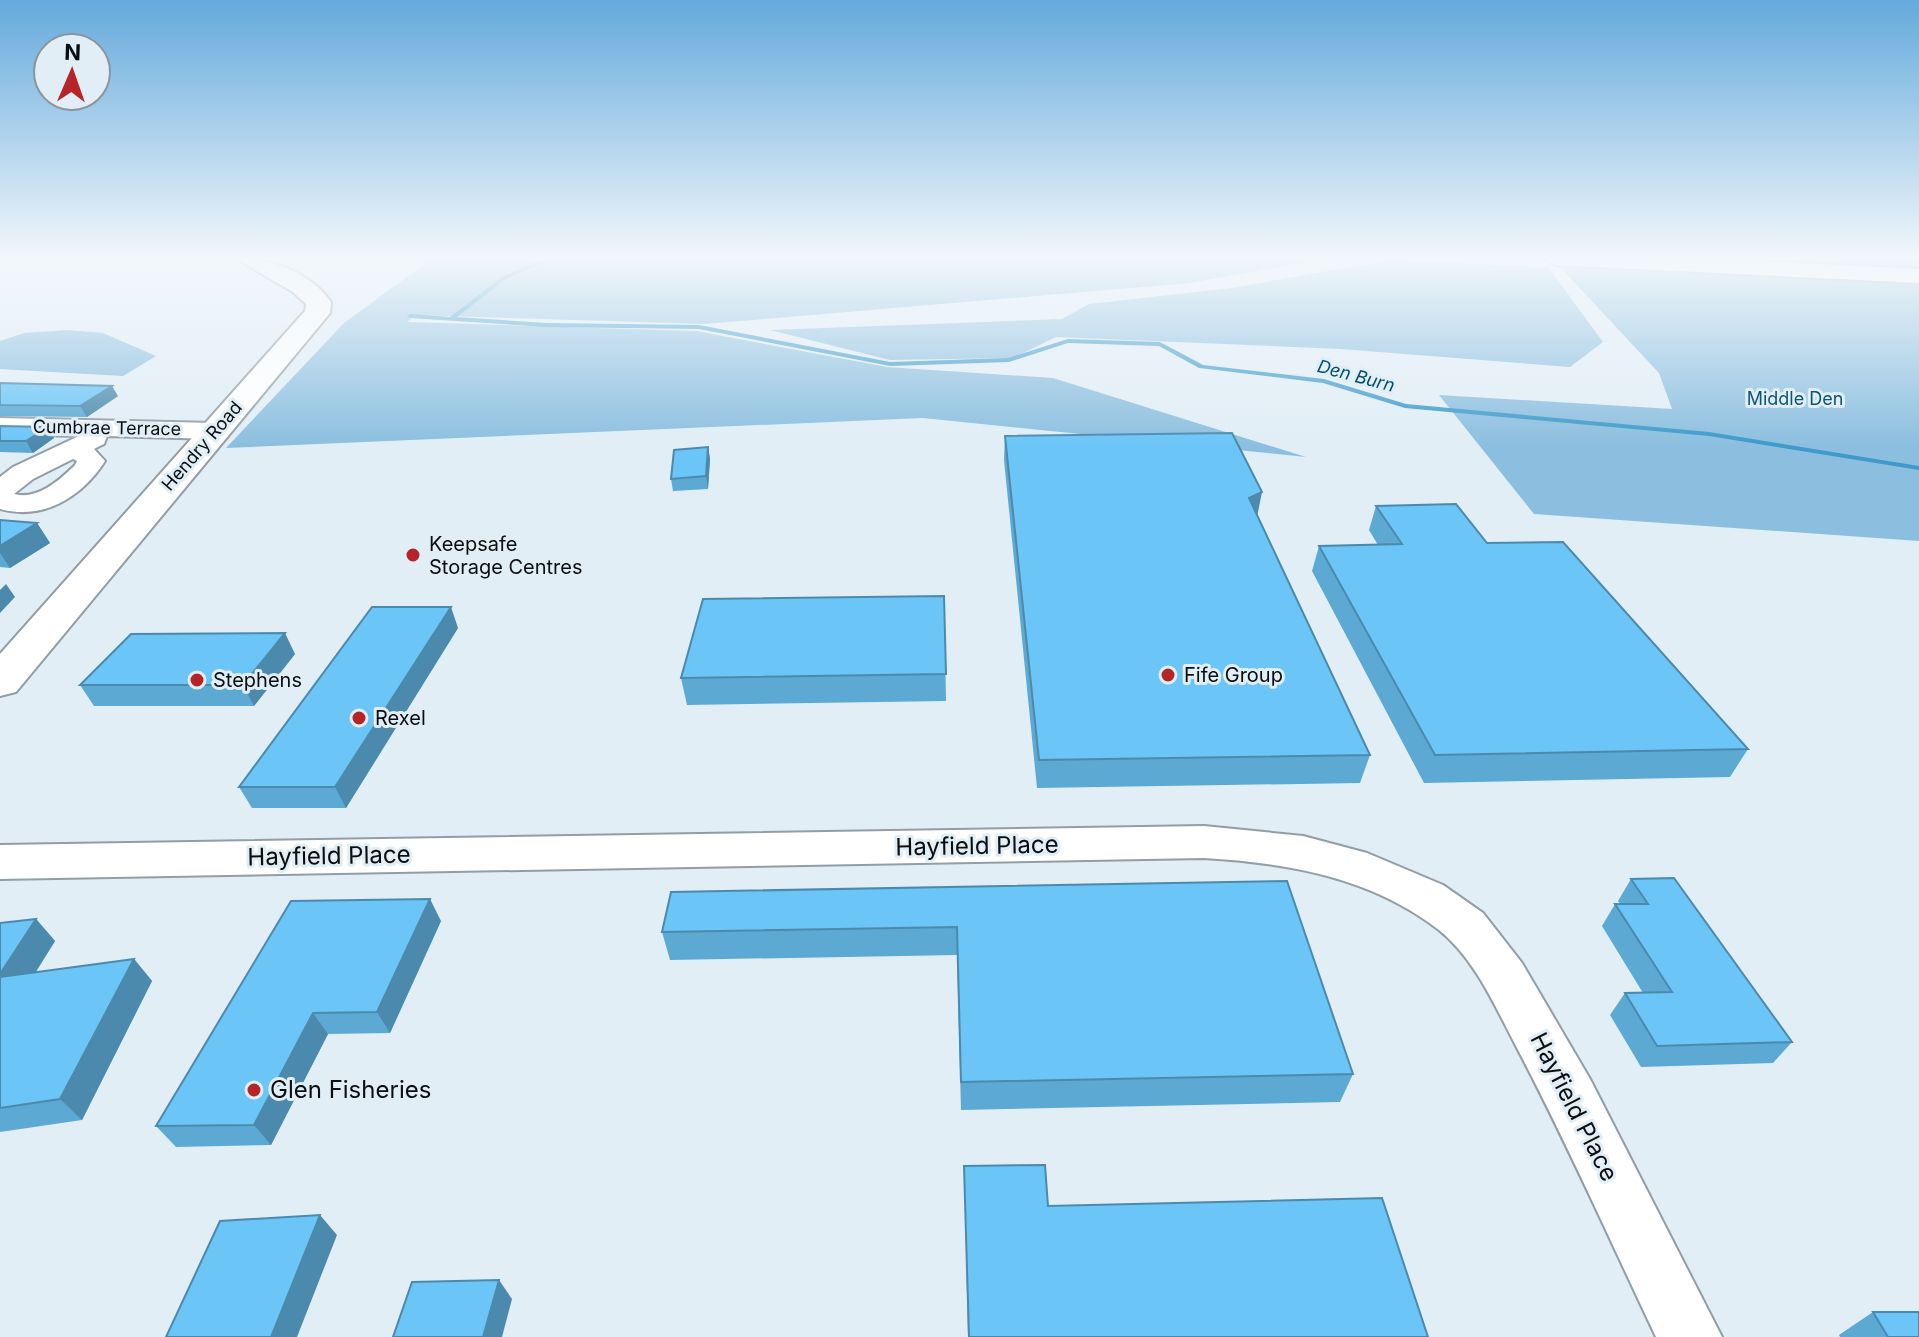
<svg xmlns="http://www.w3.org/2000/svg" width="1919" height="1337" viewBox="0 0 1919 1337" font-family="Inter,sans-serif">
<style>
.green{fill:#8cbfdf}
.lines{fill:none;stroke-linecap:round;stroke-linejoin:round}
.stream{fill:#3e9acb;fill-rule:evenodd}
.minor-casing{stroke:#929da5;stroke-width:4}
.tertiary-casing{stroke:#929da5;stroke-width:4}
.secondary-casing{stroke:#929da5;stroke-width:4}
.minor{fill:#fff;fill-rule:evenodd}
.tertiary{fill:#fff;fill-rule:evenodd}
.secondary{fill:#fff;fill-rule:evenodd}
.wall{fill:#5ca9d4}
.shaded-wall{fill:#4b8aad}
.building{fill:#6bc5f7;stroke:#4b8aad;stroke-width:2}
.poi-dot{fill:#b52528;stroke:#e1eef6;stroke-width:3}
.labels{text-anchor:middle;stroke-width:6;stroke-linejoin:round;paint-order:stroke}
.far-water-label{font-size:18px;font-style:italic;fill:#004e6f;stroke:#e1eef6}
.far-park-label{font-size:18px;fill:#0d5577;stroke:#e1eef6}
.far-street-label{font-size:18px;fill:#0a0e11;stroke:#e1eef6}
.poi-label{font-size:20px;fill:#0a0e11;stroke:#e1eef6;text-anchor:start}
.near-street-label{font-size:24px;fill:#0a0e11;stroke:#e1eef6}
.near-poi-label{font-size:24px;fill:#0a0e11;stroke:#e1eef6;text-anchor:start}
</style>
<rect width="100%" height="100%" fill="#e1eef6"/>
<g class="green">
<polygon points="433,258 1330,258 1189,283 705,324 415,315 407,322 696,331 887,367 1053,378 1306,457 923,418 226,448 344,323"/>
<polygon points="1788,258 1919,258 1919,268 1798,263"/>
<polygon points="1391,260 1548,267 1603,342 1570,367 1341,349 1056,337 1013,358 890,360 770,330 1062,319 1089,304 1232,288"/>
<polygon points="1558,265 1919,281 1919,541 1534,514 1439,395 1672,409 1659,373"/>
<polygon points="67,330 103,333 156,356 123,376 0,369 0,341 24,333"/>
</g>
<g class="lines">
<polygon class="stream" points="546,258 553,258 506,279 457,317 546,323 699,325 890,362 1008,358 1068,339 1160,342 1203,365 1324,379 1406,404 1709,432 1919,466 1919,470 1709,436 1405,408 1323,383 1199,368 1159,346 1068,343 1009,362 890,366 699,329 546,327 410,318 407,316 410,314 450,317 502,277"/>
<defs>
<g id="minor">
<path d="M 0,418 L 214,423 L 227,431 L 214,439 L 107,436 L 104,444 L 94,449 L 105,461 C 82,497 43,521 0,509 L 0,477 L 13,467 L 79,436 L 0,434 ZM 73,459 L 77,461 L 75,465 C 59,481 37,500 14,494 L 33,479 Z"/>
<path d="M 1204,826 L 1303,836 L 1367,853 L 1443,885 L 1483,913 L 1522,963 L 1590,1079 L 1722,1337 L 1656,1337 C 1610,1240 1566,1141 1516,1046 C 1495,1006 1475,959 1439,930 C 1371,877 1288,863 1204,858 L 0,879 L 0,845 Z"/>
</g>
<path id="tertiary" d="M 235,258 C 269,258 311,272 331,302 L 330,313 L 16,692 L 0,696 L 0,654 L 305,311 L 306,304 L 293,292 Z"/>
<polygon id="secondary" points="1545,258 1696,258 1919,269 1919,283 1556,265"/>
</defs>
<use href="#minor" class="minor-casing"/>
<use href="#tertiary" class="tertiary-casing"/>
<use href="#secondary" class="secondary-casing"/>
<use href="#minor" class="minor"/>
<use href="#tertiary" class="tertiary"/>
<use href="#secondary" class="secondary"/>
</g>
<g class="wall">
<polygon points="0,383 118,396 87,417 0,416"/>
<polygon points="0,426 48,427 54,438 33,453 0,452"/>
<polygon points="1005,436 1257,516 1370,755 1360,783 1037,788 1004,460"/>
<polygon points="708,447 710,459 708,489 673,491 671,479"/>
<polygon points="1376,506 1487,543 1748,749 1730,777 1424,783 1312,571 1319,546 1378,545 1369,530"/>
<polygon points="0,520 37,523 50,543 10,568 0,567"/>
<polygon points="944,596 946,701 687,705 681,678"/>
<polygon points="458,628 346,808 252,808 239,787"/>
<polygon points="295,654 254,706 94,706 80,685"/>
<polygon points="1631,879 1792,1042 1773,1063 1641,1067 1610,1015 1625,993 1643,993 1602,926 1615,904 1620,904 1618,901"/>
<polygon points="1287,881 1353,1074 1340,1102 961,1110 957,955 670,960 662,932"/>
<polygon points="36,919 55,941 36,972 134,959 152,981 82,1120 0,1132 0,923"/>
<polygon points="441,921 390,1033 328,1034 271,1145 176,1147 156,1126"/>
<polygon points="964,1166 1048,1206 1428,1337 968,1337"/>
<polygon points="1873,1312 1919,1337 1840,1337 1839,1335"/>
</g>
<g class="shaded-wall">
<polygon points="112,386 118,396 87,417 80,406"/>
<polygon points="48,427 54,438 33,453 26,441"/>
<polygon points="708,447 710,459 708,489 706,476"/>
<polygon points="1262,492 1257,517 1249,498"/>
<polygon points="37,523 50,543 10,568 0,553 0,546"/>
<polygon points="6,584 15,597 0,613 0,590"/>
<polygon points="451,607 458,628 346,808 335,787"/>
<polygon points="285,633 295,654 254,706 243,685"/>
<polygon points="430,899 441,921 390,1033 377,1012"/>
<polygon points="36,919 55,941 19,998 0,979 0,974"/>
<polygon points="134,959 152,981 82,1120 60,1099"/>
<polygon points="313,1013 328,1034 271,1145 254,1125"/>
<polygon points="320,1215 337,1235 297,1337 271,1337"/>
<polygon points="499,1280 512,1299 502,1337 483,1337"/>
</g>
<g class="building">
<polygon points="0,383 112,386 80,406 0,405"/>
<polygon points="0,426 48,427 26,441 0,441"/>
<polygon points="1232,433 1262,492 1249,498 1370,755 1039,760 1005,436"/>
<polygon points="708,447 706,476 671,479 674,450"/>
<polygon points="1456,504 1487,543 1563,542 1748,749 1435,755 1319,546 1402,544 1376,506"/>
<polygon points="0,520 37,523 0,546"/>
<polygon points="944,596 946,674 681,678 703,599"/>
<polygon points="372,607 451,607 335,787 239,787"/>
<polygon points="285,633 243,685 80,685 131,634"/>
<polygon points="1674,878 1792,1042 1657,1046 1625,993 1672,992 1615,904 1648,904 1631,879"/>
<polygon points="1287,881 1353,1074 961,1082 957,927 662,932 671,892"/>
<polygon points="430,899 377,1012 313,1013 254,1125 156,1126 291,901"/>
<polygon points="36,919 0,974 0,923"/>
<polygon points="134,959 60,1099 0,1108 0,977"/>
<polygon points="1045,1165 1048,1206 1382,1198 1428,1337 969,1337 964,1166"/>
<polygon points="320,1215 271,1337 166,1337 220,1221"/>
<polygon points="499,1280 483,1337 393,1337 412,1282"/>
<polygon points="1873,1312 1919,1312 1919,1337 1888,1337"/>
</g>
<linearGradient id="sky" x2="0" y2="1"><stop stop-color="#64aadc"/><stop offset="0.58" stop-color="#f2f7fb"/><stop offset="1" stop-color="#f2f7fb" stop-opacity="0"/></linearGradient>
<rect width="1919" height="445" fill="url(#sky)"/>
<g class="poi-dot">
<circle cx="413" cy="555" r="8"/>
<circle cx="1168" cy="675" r="8"/>
<circle cx="197" cy="680" r="8"/>
<circle cx="359" cy="718" r="8"/>
<circle cx="254" cy="1090" r="8"/>
</g>
<g class="labels">
<g class="far-water-label">
<text transform="translate(1356 376) rotate(15)" y="6">Den Burn</text>
</g>
<g class="far-park-label">
<text x="1795" y="405">Middle Den</text>
</g>
<g class="far-street-label">
<text transform="translate(107 428) rotate(1)" y="6">Cumbrae Terrace</text>
<text transform="translate(202 446) rotate(-49)" y="6">Hendry Road</text>
</g>
<g class="poi-label">
<text x="429" y="551">Keepsafe<tspan x="429" dy="23">Storage Centres</tspan></text>
<text x="1184" y="682">Fife Group</text>
<text x="213" y="687">Stephens</text>
<text x="375" y="725">Rexel</text>
</g>
<g class="near-street-label">
<text transform="translate(977 846) rotate(-1)" y="8">Hayfield Place</text>
<text transform="translate(329 856) rotate(-1)" y="8">Hayfield Place</text>
<text transform="translate(1574 1107) rotate(63)" y="8">Hayfield Place</text>
</g>
<g class="near-poi-label">
<text x="270" y="1098">Glen Fisheries</text>
</g>
</g>
<g transform="translate(72 72) rotate(2)"><circle r="38" fill="#e1eef6" stroke="#8b949a" stroke-width="2"/>
<path d="M0-6L14 30L0 20L-14 30Z" fill="#b52528"/>
<text y="-12" font-size="22" font-weight="bold" text-anchor="middle" fill="#0a0e11">N</text>
</g>
</svg>
